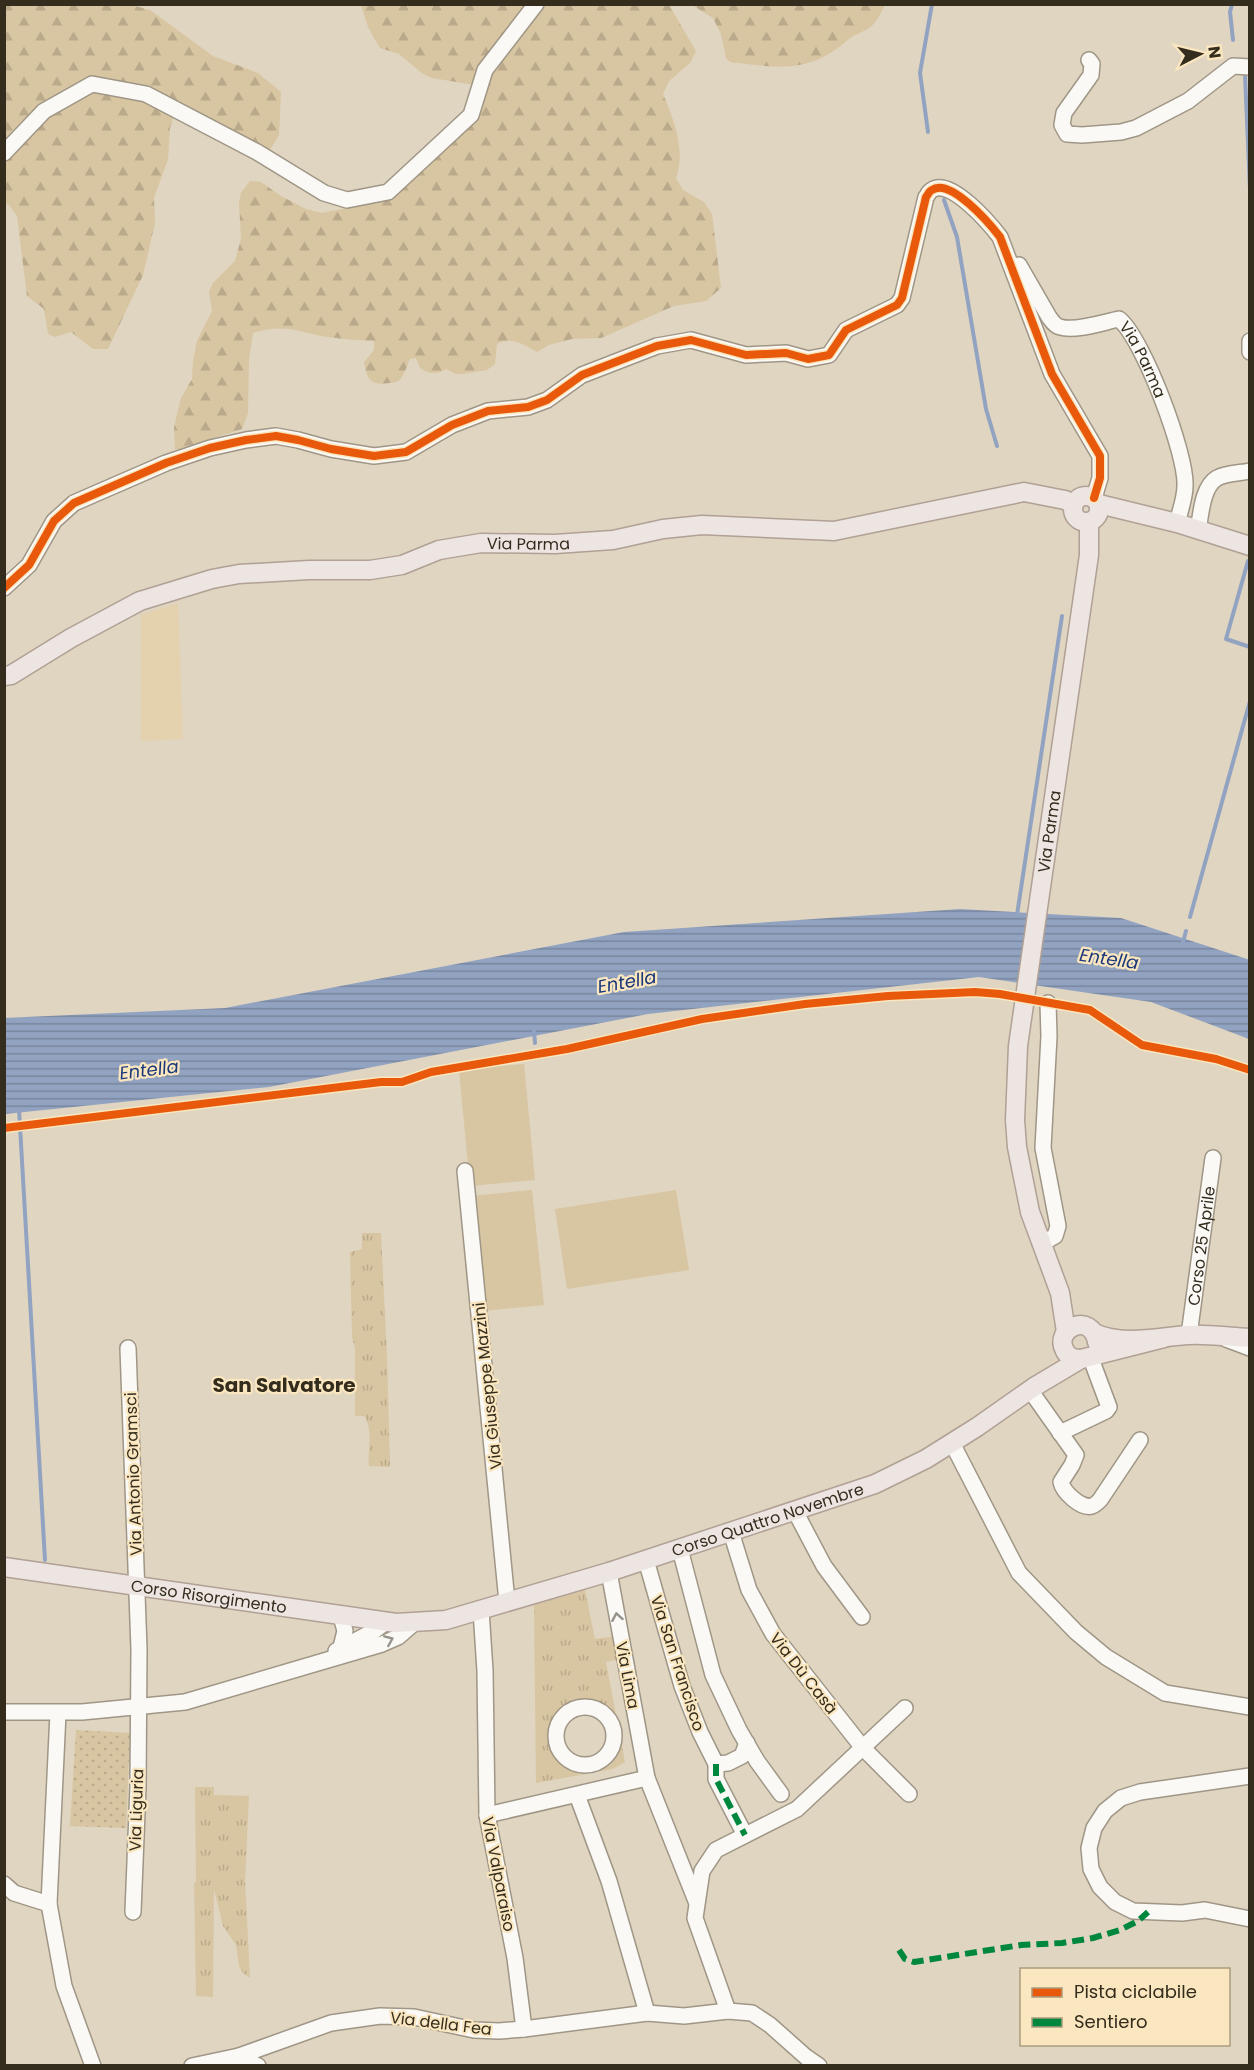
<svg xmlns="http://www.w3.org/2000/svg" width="1254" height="2070" viewBox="0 0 1254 2070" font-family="Poppins,sans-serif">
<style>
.built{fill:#e4d2af}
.grass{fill:url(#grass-tufts);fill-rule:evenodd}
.forest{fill:url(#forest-firs)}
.park{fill:url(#park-dots)}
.pitch{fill:#d8c5a1}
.water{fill:url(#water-rules)}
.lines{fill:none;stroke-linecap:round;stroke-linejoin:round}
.stream{stroke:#92a3c2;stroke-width:4}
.minor-casing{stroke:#9f9686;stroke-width:18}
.major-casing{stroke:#b0a095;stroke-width:21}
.minor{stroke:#faf9f6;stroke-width:15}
.major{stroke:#ede5e1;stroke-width:18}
.quiet{stroke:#00873e;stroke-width:6;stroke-dasharray:12 6;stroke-linecap:butt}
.cycleway-casing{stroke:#fae6bf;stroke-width:11}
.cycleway{stroke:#e8590c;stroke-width:8}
.oneway{stroke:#97928a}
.labels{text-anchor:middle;stroke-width:4.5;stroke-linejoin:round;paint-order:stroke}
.street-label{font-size:16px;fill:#342c1d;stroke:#fae6bf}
.water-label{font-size:18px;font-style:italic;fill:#1a387a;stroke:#fae6bf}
.quarter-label{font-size:20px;font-weight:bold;fill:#342c1d;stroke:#fae6bf}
</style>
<defs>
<pattern id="grass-tufts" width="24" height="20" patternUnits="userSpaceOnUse" patternTransform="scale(1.5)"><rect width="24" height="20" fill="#d8c5a1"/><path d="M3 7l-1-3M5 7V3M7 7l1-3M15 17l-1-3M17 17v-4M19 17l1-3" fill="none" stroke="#baa98a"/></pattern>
<pattern id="forest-firs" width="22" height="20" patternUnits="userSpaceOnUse" patternTransform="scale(1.5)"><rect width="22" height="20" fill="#d8c5a1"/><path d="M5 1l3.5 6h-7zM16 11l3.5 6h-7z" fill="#baa98a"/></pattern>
<pattern id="park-dots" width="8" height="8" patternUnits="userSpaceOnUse" patternTransform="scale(1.5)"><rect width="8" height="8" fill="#d8c5a1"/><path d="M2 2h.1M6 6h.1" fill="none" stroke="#baa98a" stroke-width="1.8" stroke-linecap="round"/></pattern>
<pattern id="water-rules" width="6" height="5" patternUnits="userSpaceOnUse" patternTransform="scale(1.5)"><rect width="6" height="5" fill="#92a3c2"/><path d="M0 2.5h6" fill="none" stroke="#78859d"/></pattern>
</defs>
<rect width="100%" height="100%" fill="#e0d5c0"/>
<polygon class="built" points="178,603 183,739 141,741 141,615"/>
<g class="grass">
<path d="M 362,1233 L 381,1233 L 387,1358 L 390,1467 L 369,1466 C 367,1451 374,1429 364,1416 L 355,1416 L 355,1348 L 352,1337 L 350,1252 L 362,1249 Z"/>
<path d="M 585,1590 L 595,1639 L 617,1636 L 621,1659 L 606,1662 L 625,1762 L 613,1769 L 536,1783 L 534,1605 ZM 579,1707 C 599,1706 617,1719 613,1741 C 612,1748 607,1755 601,1760 C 566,1783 532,1722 579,1707 Z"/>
<polygon points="195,1787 214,1787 214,1795 249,1796 245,1881 250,1978 243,1973 239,1966 236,1945 223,1926 214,1889 213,1997 196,1996 194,1883 196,1882"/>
</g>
<g class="forest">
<polygon points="128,4 150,10 213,56 258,73 281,92 279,135 270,150 178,104 170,128 168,159 154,198 155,223 143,275 108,349 93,349 71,332 55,337 48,334 44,309 27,296 17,216 9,205 5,204 4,5"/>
<polygon points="361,5 526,5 488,53 475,85 432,78 423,74 399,54 380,48 368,27"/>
<path d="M 545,5 L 669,5 L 696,51 L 690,63 L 669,81 L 663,94 C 674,120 686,151 676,178 L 683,190 L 704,202 L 712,214 L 721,288 L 706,301 L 674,306 L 601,338 L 572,339 L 549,345 L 537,352 C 525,345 511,336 497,344 L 495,364 L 487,370 L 462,374 L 456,374 L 446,369 C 437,374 430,375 420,368 L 416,358 L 410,359 C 407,365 404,377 398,381 C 397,382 391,383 389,383 C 370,386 367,379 364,362 L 374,350 L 374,341 C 358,340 342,339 327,337 C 298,332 283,323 253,333 L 249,359 L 248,413 L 242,429 L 179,449 L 175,449 L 174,427 L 181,398 L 192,379 L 193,361 L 197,341 L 212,311 L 209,292 L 213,283 L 235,261 L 241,239 L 239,202 L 241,193 L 250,181 L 261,182 L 281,196 L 306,209 L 322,213 L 368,204 L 393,196 L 471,123 L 487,79 L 508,45 Z"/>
<path d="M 692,5 L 885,5 C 880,14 876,25 866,30 C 860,33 854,35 849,39 C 809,74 780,68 730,62 L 726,58 L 721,34 L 713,18 Z"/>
</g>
<polygon class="park" points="76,1730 130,1733 126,1828 70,1826"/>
<g class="pitch">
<polygon points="524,1064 535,1180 470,1186 459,1070"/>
<polygon points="532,1190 544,1305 483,1311 471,1196"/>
<polygon points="676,1190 689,1270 567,1289 555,1209"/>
</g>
<polygon class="water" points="960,909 1121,918 1250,960 1249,1039 1151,1002 979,977 648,1014 269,1087 5,1114 4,1018 225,1008 624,932"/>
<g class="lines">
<g class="stream">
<polyline points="1232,4 1230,12 1233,40"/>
<polyline points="1245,75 1250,189"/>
<polyline points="928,132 920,73 932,4"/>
<polyline points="944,200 957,237 986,409 997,446"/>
<polyline points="1248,561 1226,639 1250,647"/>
<polyline points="1017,915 1062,616"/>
<polyline points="1190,917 1250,701"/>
<polyline points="1183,942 1186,931"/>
<polyline points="534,1031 535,1043"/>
<polyline points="19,1109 45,1560"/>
</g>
<defs>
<g id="minor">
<polyline points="1089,60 1092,64 1091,75 1064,113 1062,125 1067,134 1082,135 1121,132 1136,128 1188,101 1233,66 1250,67"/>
<polyline points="4,153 44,111 92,84 146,94 257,152 324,193 347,200 388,192 471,115 485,70 536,4"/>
<path id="s1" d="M 1019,265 L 1049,317 C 1052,321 1055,326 1060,327 C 1075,332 1104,322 1119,319 C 1143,338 1187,455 1185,486 C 1185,498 1180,511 1177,523"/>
<polyline points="1250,341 1250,352"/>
<path d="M 1198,530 C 1201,515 1202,487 1217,478 C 1226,473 1240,473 1250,471"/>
<path d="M 4,588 L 29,565 L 54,521 L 74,503 L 166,463 L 210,448 L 246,440 L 276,436 L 298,440 L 331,449 L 374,456 L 406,452 L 452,425 L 488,411 L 528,407 L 547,400 L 582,375 L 657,346 L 691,340 L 746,355 L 786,353 L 808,359 L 829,355 L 846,330 L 897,305 L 902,298 L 926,197 C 928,195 929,191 932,190 C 950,177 990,224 1000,237 L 1052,374 L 1100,456 L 1100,478 L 1094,498"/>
<polyline points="465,1171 507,1602"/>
<polyline points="1041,1244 1055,1236 1058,1226 1043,1148 1049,1036 1048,1003"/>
<path id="s2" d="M 1189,1335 L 1213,1158"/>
<polyline points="1226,1339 1250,1348"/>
<polyline points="128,1348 139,1649 138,1787 133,1912"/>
<path d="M 1030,1390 L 1076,1455 L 1072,1465 L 1061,1482 C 1063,1492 1081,1509 1092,1506 C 1095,1505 1098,1502 1100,1500 L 1140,1440"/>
<polyline points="1060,1433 1106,1411 1109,1407 1090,1356"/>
<polyline points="952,1443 1019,1573 1076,1632 1106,1657 1165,1693 1250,1707"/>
<polyline points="795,1511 824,1566 862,1617"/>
<polyline points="731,1532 749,1590 773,1634 863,1748 909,1794"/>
<polyline points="680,1549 713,1675 739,1730 757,1761 781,1794"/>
<polyline points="646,1560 682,1686 700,1732 716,1764 716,1779 745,1835"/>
<polyline points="609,1572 647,1778 696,1901"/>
<polyline points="481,1610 485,1671 487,1815 515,1958 524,2029"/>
<polyline points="341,1647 345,1631 341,1616"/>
<polyline points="336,1651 374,1631 386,1622"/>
<circle cx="585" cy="1736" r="29"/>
<polyline points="4,1712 82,1712 185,1702 382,1644 398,1637 413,1624"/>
<polyline points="58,1713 49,1904 64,1986 93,2066"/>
<polyline points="716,1764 728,1763 742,1756 747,1743"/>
<polyline points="1250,1776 1140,1792 1121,1798 1105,1811 1094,1828 1089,1848 1091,1869 1100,1887 1115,1902 1133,1911 1182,1913 1205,1910 1250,1919"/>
<polyline points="577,1795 609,1881 647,2013"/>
<polyline points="487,1815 647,1778"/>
<polyline points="4,1884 14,1893 49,1904"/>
<polyline points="728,2011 695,1918 702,1871 716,1850 797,1809 905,1708"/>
<polyline points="239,2056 331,2023 380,2016 414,2017 474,2030 499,2031 524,2029 647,2013 684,2016 728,2011 752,2013 770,2025 806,2057 819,2066"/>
<polyline points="192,2066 239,2056 258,2066"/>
</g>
<g id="major">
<circle cx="1086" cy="509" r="13"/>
<polyline points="1099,504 1177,523 1250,546"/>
<path id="s3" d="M 4,676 L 11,675 L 71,638 L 140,601 L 212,579 L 239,574 L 309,570 L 370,570 L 402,565 L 439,550 L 481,543 L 555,544 L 613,540 L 663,529 L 702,525 L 834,531 L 1024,492 L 1065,500 L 1073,504"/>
<path id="s4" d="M 1066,1332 L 1060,1293 L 1030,1212 L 1017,1147 L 1015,1120 L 1018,1046 L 1089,555 L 1089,522"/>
<path d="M 1094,1333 C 1123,1346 1158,1337 1188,1335 C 1208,1334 1229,1337 1250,1338"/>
<path d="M 1081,1359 C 1074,1359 1068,1357 1065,1351 C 1052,1328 1092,1311 1097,1342"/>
<path id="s5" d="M 4,1567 L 396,1623 L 446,1620 L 609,1572 L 875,1484 L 926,1459 L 977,1427 L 1034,1387 L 1081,1359 L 1164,1338"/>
</g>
</defs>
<use href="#minor" class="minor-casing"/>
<use href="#major" class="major-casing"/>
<use href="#minor" class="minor"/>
<use href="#major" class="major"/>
<g class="quiet">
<polyline points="716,1764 716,1779 745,1835"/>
<polyline points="899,1950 905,1959 914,1962 1021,1945 1062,1943 1093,1938 1120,1930 1138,1921 1148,1912"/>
</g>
<defs>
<g id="cycleway">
<path d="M 4,588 L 29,565 L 54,521 L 74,503 L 166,463 L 210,448 L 246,440 L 276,436 L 298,440 L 331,449 L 374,456 L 406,452 L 452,425 L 488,411 L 528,407 L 547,400 L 582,375 L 657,346 L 691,340 L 746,355 L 786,353 L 808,359 L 829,355 L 846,330 L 897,305 L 902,298 L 926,197 C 928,195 929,191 932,190 C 950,177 990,224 1000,237 L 1052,374 L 1100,456 L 1100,478 L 1094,498"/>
<polyline points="4,1128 381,1082 402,1082 431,1072 567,1049 702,1019 805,1004 888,996 975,992 1000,994 1090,1010 1142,1045 1216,1059 1250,1070"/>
</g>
</defs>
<use href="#cycleway" class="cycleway-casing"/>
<use href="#cycleway" class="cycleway"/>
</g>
<defs><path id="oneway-chevron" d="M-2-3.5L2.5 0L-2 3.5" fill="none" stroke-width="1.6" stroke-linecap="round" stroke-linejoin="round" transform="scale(1.5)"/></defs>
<g class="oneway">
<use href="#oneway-chevron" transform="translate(617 1617) rotate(-100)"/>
<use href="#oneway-chevron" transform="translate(389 1640) rotate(-23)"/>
</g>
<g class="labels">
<g class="street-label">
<text dy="6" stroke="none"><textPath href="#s1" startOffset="183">Via Parma</textPath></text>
<text dy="6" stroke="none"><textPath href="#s3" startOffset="552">Via Parma</textPath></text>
<text dy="6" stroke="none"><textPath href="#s4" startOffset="510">Via Parma</textPath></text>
<text dy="6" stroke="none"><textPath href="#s2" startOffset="90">Corso 25 Aprile</textPath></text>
<text transform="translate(487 1386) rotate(-96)" y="6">Via Giuseppe Mazzini</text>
<text transform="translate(133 1474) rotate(-92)" y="6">Via Antonio Gramsci</text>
<text dy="6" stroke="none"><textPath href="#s5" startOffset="783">Corso Quattro Novembre</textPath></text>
<text dy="6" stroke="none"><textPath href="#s5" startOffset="207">Corso Risorgimento</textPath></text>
<text transform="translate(678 1663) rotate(72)" y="6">Via San Francisco</text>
<text transform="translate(804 1673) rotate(52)" y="6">Via Dù Casà</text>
<text transform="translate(628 1675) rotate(79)" y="6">Via Lima</text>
<text transform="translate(136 1810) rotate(-88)" y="6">Via Liguria</text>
<text transform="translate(499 1874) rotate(79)" y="6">Via Valparaiso</text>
<text transform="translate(441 2023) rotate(7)" y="6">Via della Fea</text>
</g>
<g class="water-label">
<text transform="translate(1109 959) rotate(8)" y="6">Entella</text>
<text transform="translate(627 982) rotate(-10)" y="6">Entella</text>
<text transform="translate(149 1070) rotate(-7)" y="6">Entella</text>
</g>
<g class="quarter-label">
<text x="284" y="1392">San Salvatore</text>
</g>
</g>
<rect width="1254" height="2070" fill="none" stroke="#342c1d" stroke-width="12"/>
<rect x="1020" y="1968" width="210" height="78" fill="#fae6bf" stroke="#ab9c7e" stroke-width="1.5"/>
<rect x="1032" y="1988" width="30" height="9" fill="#e8590c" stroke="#ab9c7e" stroke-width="1.5"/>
<text x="1074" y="1998" font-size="18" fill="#342c1d">Pista ciclabile</text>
<rect x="1032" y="2018" width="30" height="9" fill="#00873e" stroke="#ab9c7e" stroke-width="1.5"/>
<text x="1074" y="2028" font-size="18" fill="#342c1d">Sentiero</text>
<g transform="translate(1200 54) rotate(83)" stroke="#fae6bf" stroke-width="4.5" paint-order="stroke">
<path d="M0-4.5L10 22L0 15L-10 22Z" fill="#342c1d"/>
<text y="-9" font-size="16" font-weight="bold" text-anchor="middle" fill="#342c1d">N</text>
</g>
</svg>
